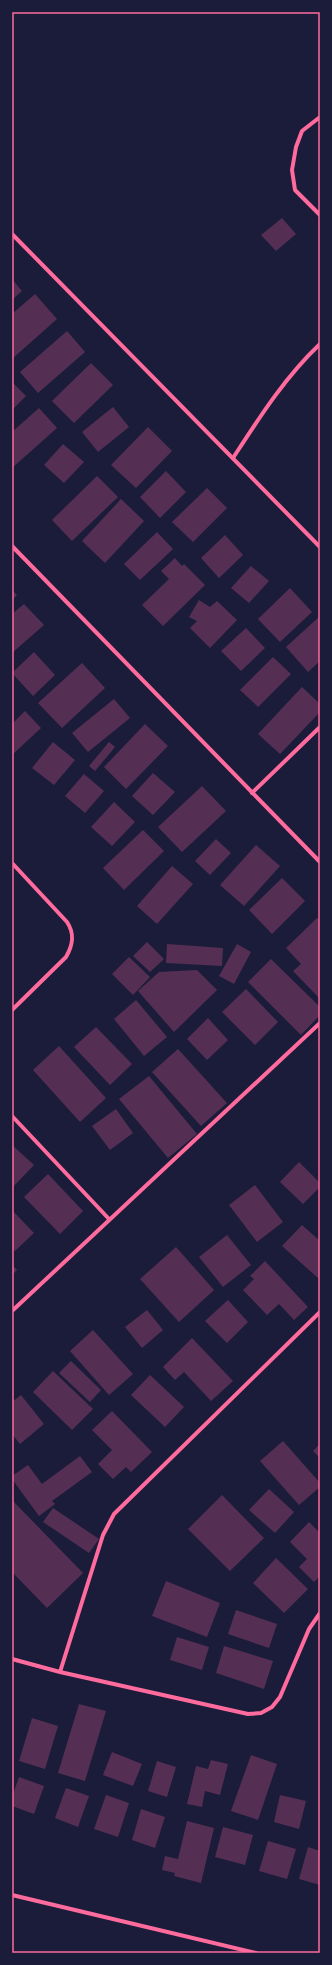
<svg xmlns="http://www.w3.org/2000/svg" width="332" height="1965" viewBox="0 0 332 1965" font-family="'Noto Serif',serif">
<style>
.building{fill:#542f53}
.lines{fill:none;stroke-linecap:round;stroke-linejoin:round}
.minor{stroke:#ff6b9d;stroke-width:4}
.neatline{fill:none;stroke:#ff6b9d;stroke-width:1.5}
</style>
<rect width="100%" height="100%" fill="#1b1b3a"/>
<g class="building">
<polygon points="282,218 296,234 276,251 261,235"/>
<polygon points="12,279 22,291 12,300"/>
<polygon points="35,294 57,319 12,359 12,314"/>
<polygon points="67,331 85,352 38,393 20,372"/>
<polygon points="91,363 113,385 74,423 52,401"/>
<polygon points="12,382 26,396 12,410"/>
<polygon points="113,407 129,427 98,452 82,432"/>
<polygon points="39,408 57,428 12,468 12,432"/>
<polygon points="148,427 172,451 136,488 111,465"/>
<polygon points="63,444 84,462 64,483 44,465"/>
<polygon points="166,471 186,492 160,518 140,497"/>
<polygon points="97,476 118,497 72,541 52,520"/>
<polygon points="207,488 227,508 193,542 172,522"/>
<polygon points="121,499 144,521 105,563 82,541"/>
<polygon points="157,532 173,549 140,580 124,564"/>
<polygon points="225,535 243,555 219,578 201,558"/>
<polygon points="175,558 182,566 184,564 205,585 163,626 142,605 169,579 161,571"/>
<polygon points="251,566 269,581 249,603 231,588"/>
<polygon points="290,588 312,612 280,642 258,619"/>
<polygon points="12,590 17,595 12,600"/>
<polygon points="199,600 210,607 217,601 237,620 210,648 190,628 197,621 189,617"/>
<polygon points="24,604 44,625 12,653 12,614"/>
<polygon points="320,616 320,661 308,672 286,647"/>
<polygon points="246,628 265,648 241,671 221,651"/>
<polygon points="34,652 55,675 33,696 12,673"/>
<polygon points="273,657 291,674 258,707 240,690"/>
<polygon points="82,663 105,688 62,728 38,703"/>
<polygon points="302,687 320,704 320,712 280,754 258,734"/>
<polygon points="114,699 130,718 88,752 72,733"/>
<polygon points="25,711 41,728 12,755 12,724"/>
<polygon points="145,724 168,746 126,789 104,767"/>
<polygon points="53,742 75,760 54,785 32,768"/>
<polygon points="109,742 115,747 95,771 89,766"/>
<polygon points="153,773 175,792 153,815 132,796"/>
<polygon points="84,774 104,791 85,813 65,796"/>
<polygon points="202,786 226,811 182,852 158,827"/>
<polygon points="114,802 135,822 112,846 91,827"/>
<polygon points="143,830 164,851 124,890 103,868"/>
<polygon points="216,839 231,853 210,875 195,861"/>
<polygon points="256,845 280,866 244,906 220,885"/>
<polygon points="172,866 193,884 157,924 137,906"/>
<polygon points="282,878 305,901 272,934 249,910"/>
<polygon points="317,918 320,921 320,999 293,971 301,964 286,948"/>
<polygon points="147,942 164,959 150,972 133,956"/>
<polygon points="167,944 223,948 222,966 166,963"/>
<polygon points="237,944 251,952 234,984 219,976"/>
<polygon points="129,957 150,977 133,995 112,974"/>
<polygon points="271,959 320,1007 320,1015 301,1035 248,982"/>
<polygon points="197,970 217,990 174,1032 138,991 159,972"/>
<polygon points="246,989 278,1022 255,1045 222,1012"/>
<polygon points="136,1000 167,1037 144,1056 114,1019"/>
<polygon points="208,1018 228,1040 207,1060 187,1039"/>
<polygon points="96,1027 132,1064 110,1085 74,1047"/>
<polygon points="59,1046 106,1098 80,1122 33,1070"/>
<polygon points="178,1049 227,1103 201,1126 152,1072"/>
<polygon points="149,1076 197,1134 168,1158 119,1099"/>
<polygon points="116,1109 133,1133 110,1150 92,1126"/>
<polygon points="12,1145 34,1165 12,1188"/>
<polygon points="299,1162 320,1183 320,1187 303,1204 280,1182"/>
<polygon points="48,1174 83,1211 60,1234 24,1197"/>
<polygon points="255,1185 283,1222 257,1242 229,1205"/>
<polygon points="12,1210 34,1233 15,1251 12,1248"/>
<polygon points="302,1225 320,1241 320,1276 318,1278 282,1246"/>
<polygon points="227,1235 251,1265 223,1287 199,1257"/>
<polygon points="176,1247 214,1290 179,1322 140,1279"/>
<polygon points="265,1261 308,1307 294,1320 279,1304 267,1315 243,1290 254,1279 250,1276"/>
<polygon points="12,1265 17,1270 12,1275"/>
<polygon points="228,1300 248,1322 227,1343 205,1321"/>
<polygon points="147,1310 163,1330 142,1348 125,1327"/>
<polygon points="93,1330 133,1374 109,1395 70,1351"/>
<polygon points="192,1338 233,1381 211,1401 184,1372 175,1380 163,1367"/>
<polygon points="71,1361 101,1390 90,1402 59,1373"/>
<polygon points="53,1371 93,1409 72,1430 33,1392"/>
<polygon points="150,1375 184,1407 165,1427 131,1395"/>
<polygon points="21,1395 44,1424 20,1444 12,1434 12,1402"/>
<polygon points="112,1411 152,1452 131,1472 126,1467 113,1479 98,1464 112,1450 92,1430"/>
<polygon points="283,1441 320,1483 320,1487 299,1505 260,1461"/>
<polygon points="320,1444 320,1458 313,1451"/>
<polygon points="80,1456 92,1472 52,1501 55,1504 39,1516 12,1479 12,1476 28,1465 42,1484"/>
<polygon points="269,1489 294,1512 275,1533 249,1510"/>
<polygon points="222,1495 264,1538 230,1571 188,1529"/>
<polygon points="12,1500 83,1573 47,1608 12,1572"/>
<polygon points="53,1508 99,1539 89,1553 43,1522"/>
<polygon points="309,1522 320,1533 320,1576 314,1582 299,1567 307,1559 290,1542"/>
<polygon points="276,1558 308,1589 284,1613 253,1583"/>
<polygon points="166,1581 220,1603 207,1637 152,1616"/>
<polygon points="236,1610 277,1624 269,1648 228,1634"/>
<polygon points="177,1637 209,1647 202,1670 170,1660"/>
<polygon points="224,1646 273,1661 264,1689 216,1673"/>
<polygon points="79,1704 106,1711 85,1781 58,1773"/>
<polygon points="32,1718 58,1726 45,1769 19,1761"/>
<polygon points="112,1752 142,1764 133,1786 103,1775"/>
<polygon points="251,1755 277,1764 258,1820 231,1811"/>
<polygon points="211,1760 228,1764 220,1795 205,1791 202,1807 187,1804 196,1766 208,1769"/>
<polygon points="157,1761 176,1767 167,1797 148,1791"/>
<polygon points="19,1777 44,1786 34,1814 12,1806 12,1797"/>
<polygon points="66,1788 89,1796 78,1827 55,1818"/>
<polygon points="106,1795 129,1803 118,1837 94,1829"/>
<polygon points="280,1795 306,1801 299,1829 274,1822"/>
<polygon points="141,1809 165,1817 155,1848 132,1840"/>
<polygon points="187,1821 214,1828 201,1883 174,1876 175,1873 162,1870 165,1856 178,1859"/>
<polygon points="223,1827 253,1835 245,1865 215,1857"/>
<polygon points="268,1841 296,1849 287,1879 259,1871"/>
<polygon points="308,1847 320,1851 320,1885 299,1879"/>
</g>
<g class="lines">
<g class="minor">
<polyline points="320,117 302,131 296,147 292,170 295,190 320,215"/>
<polyline points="12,234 320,547"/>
<path d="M 233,458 C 259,418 285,377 320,344"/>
<polyline points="12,546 320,862"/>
<polyline points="252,793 320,727"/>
<path d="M 12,863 L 67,922 C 75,934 73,945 66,957 L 12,1010"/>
<polyline points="12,1116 109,1219"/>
<polyline points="12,1311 320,1023"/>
<polyline points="12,1659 60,1672 248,1714 261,1713 272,1707 280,1697 309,1629 320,1613"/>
<polyline points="60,1672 103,1535 114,1514 320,1312"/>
<polyline points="12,1895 256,1953"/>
</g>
</g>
<rect width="332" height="1965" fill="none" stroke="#1b1b3a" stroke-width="26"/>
<rect x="13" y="13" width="306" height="1939" class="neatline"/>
</svg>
